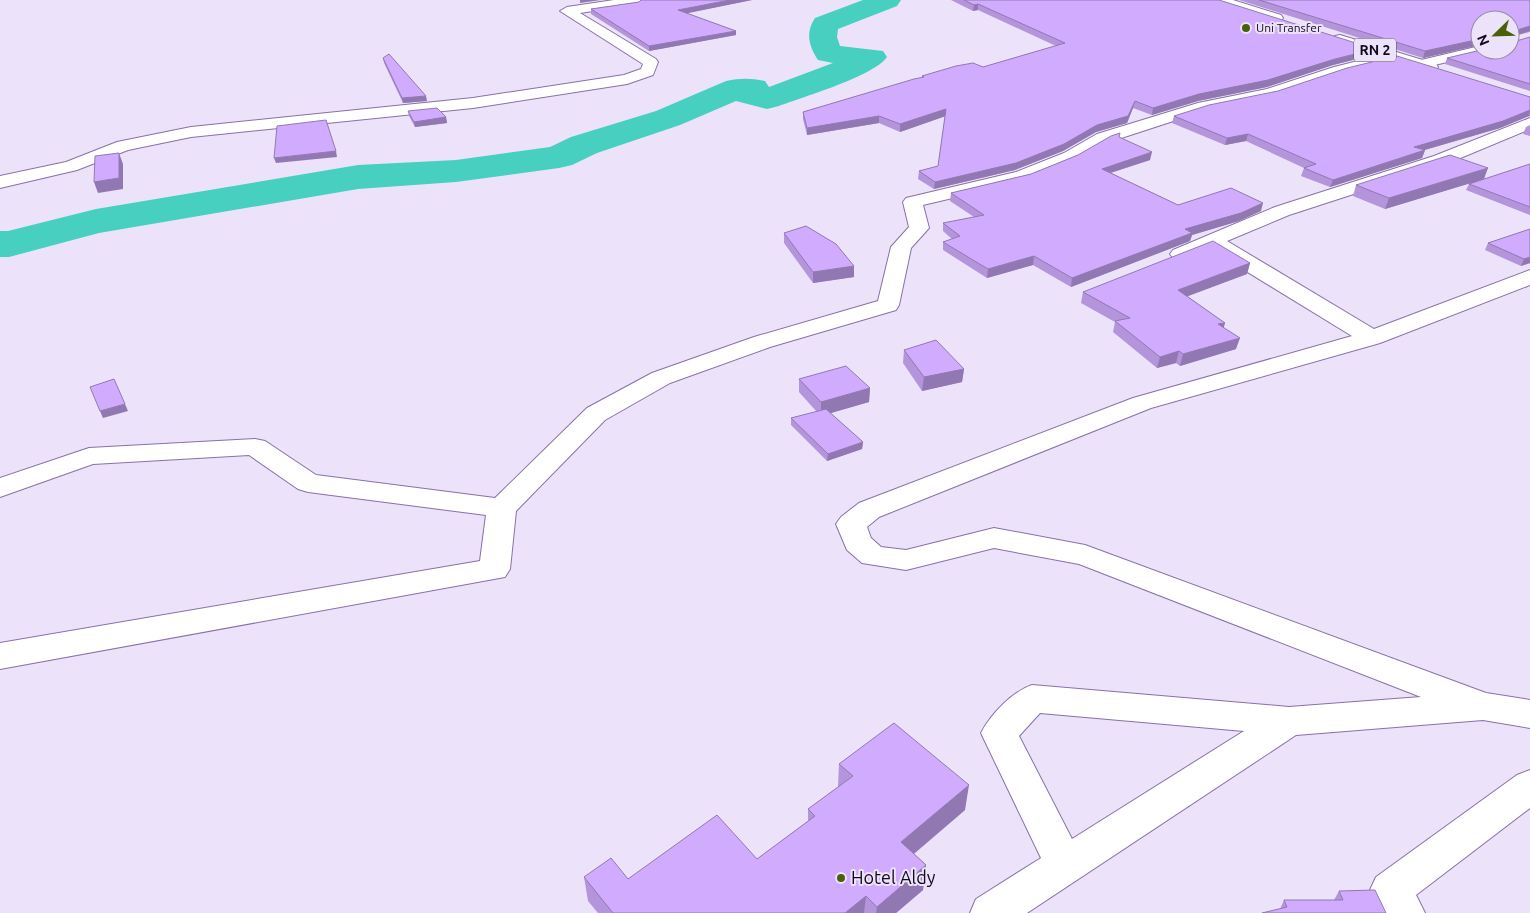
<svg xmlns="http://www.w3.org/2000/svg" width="1530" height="913" viewBox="0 0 1530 913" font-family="Ubuntu,sans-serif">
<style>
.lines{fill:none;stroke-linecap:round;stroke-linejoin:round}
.river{fill:#47d0c0;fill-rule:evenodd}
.minor-casing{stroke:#8871a6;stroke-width:2}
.primary-casing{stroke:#8871a6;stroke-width:2}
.minor{fill:#fff;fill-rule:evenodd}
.primary{fill:#fff;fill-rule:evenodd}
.wall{fill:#b494da}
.shaded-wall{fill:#9278b2}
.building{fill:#d1acfe;stroke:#9278b2}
.poi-dot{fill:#495f08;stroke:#ece2fa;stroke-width:2}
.labels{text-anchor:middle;stroke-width:4;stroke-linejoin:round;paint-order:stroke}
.far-poi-label{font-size:12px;fill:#13091d;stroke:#ece2fa;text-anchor:start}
.shield{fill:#ece2fa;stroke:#544a5f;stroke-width:1}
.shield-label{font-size:14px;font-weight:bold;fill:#13091d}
.near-poi-label{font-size:18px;fill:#13091d;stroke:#ece2fa;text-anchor:start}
</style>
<rect width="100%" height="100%" fill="#ece2fa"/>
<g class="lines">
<path class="river" d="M 863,0 L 901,0 L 897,6 L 838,29 L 837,37 L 840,46 L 883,51 L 887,57 C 874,76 803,97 779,106 L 767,109 L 736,101 L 680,125 L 597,153 L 572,165 L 559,168 L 456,182 L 358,189 L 99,233 L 9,257 L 0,257 L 0,231 L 8,231 L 96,209 L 358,165 L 456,160 L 550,147 L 571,137 L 656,111 L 726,81 C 740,78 751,78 765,81 L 769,87 L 833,63 L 818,60 C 809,46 805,33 815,18 Z"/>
<defs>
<g id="minor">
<polygon points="614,0 645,0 639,4 580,13 656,59 658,62 653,75 627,84 473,108 191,137 128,150 77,170 0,188 0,176 66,162 117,142 191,127 473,98 624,75 641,69 643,64 560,11 567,7"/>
<polygon points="1480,46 1480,50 1487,50 1485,53 1422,68 1417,67 1415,64 1417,61"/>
<polygon points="1394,52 1399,53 1401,56 1399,59 1344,73 1276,96 1207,110 1109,142 1076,161 1029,180 923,205 929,228 911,248 899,305 896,310 770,347 670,383 605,420 516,511 510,569 505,577 0,669 0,643 480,561 486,515 308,492 298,489 249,455 93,464 0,497 0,478 89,448 255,439 265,441 316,475 495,498 587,408 652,373 754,337 878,301 891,247 909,227 903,202 906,198 1016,172 1064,153 1097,134 1198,103 1267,89 1334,67"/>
<path d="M 1530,118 L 1530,129 L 1446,164 L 1289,215 L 1227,241 L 1374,329 L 1530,270 L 1530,285 L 1380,343 L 1151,408 L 879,517 L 867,527 L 871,538 L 881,547 L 906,550 L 994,528 L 1085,545 L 1486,693 L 1530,700 L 1530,728 L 1483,720 L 1296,735 L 1027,913 L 970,913 L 976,899 L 1041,858 L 981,733 C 991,714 1012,692 1032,685 L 1289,707 L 1421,697 L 1079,564 L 994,548 L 906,570 L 862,563 L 847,550 L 836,524 L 841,517 L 859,503 L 1133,398 L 1352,336 L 1210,249 L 1187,258 L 1180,260 L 1173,258 L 1170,254 L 1173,250 L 1275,207 L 1434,156 ZM 1040,713 L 1244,731 L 1072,839 L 1019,736 Z"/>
<polygon points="1530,770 1530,808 1416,895 1425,913 1382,913 1370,890 1376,877 1517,775"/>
</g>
<g id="primary">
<polygon points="1214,0 1233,0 1281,15 1283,18 1281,21 1271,21 1215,3"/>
<polygon points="1340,35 1436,64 1438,67 1436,70 1431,71 1335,42 1333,39 1335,36"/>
</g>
</defs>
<use href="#minor" class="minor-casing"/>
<use href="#primary" class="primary-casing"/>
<use href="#minor" class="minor"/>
<use href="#primary" class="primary"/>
</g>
<g class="wall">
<polygon points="641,0 752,0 686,13 736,31 736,35 649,51 591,14 591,9 639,2"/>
<polygon points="951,0 1219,0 1373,55 1333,65 1267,87 1198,101 1152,115 1133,108 1127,123 1096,132 1063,151 1015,170 934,189 918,179 919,171 938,166 945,116 900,132 879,123 807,135 803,119 803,112 922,78 922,76 983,67 1056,46 978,10 973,11"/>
<polygon points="1239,0 1530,0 1530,32 1511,37 1511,40 1513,42 1530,37 1530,91 1445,64 1447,58 1510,50 1480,20 1480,45 1423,58"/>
<polygon points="383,58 427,101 403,103 384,63"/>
<polygon points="1530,97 1530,117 1529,116 1500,128 1424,150 1425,150 1422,158 1330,187 1301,176 1304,168 1246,141 1225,145 1172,123 1174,116"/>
<polygon points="408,111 446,117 447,123 415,127 409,116"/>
<polygon points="1530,125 1530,136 1523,134 1526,127"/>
<polygon points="1120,138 1150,160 1111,173 1178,205 1261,211 1239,221 1192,235 1190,241 1071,287 1033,265 987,278 943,250 943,242 952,239 943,231 943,223 974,217 950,201 951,193 1031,174"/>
<polygon points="1530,164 1530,215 1466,190 1469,184 1471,183 1385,209 1353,196 1356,185 1484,179"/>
<polygon points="1530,229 1530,263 1521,266 1485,250 1488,243"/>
<polygon points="784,233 854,266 854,277 813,283 784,243"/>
<polygon points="1250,263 1247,274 1187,296 1225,323 1223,327 1236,349 1180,366 1176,363 1157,368 1113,332 1115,322 1081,303 1083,292"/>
<polygon points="904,350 964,369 962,382 922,391 903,363"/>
<polygon points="799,379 870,388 869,402 830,413 863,442 862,449 827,461 791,425 791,418 817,412 799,392"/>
<polygon points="839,764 965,810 914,854 926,865 923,890 896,913 598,913 588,901 584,877 628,879 757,859 808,821 808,809 838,787"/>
<polygon points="1339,891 1386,913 1280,909 1284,900 1334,900"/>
</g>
<g class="shaded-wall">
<polygon points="580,0 601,0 580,3"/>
<polygon points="730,0 752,0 679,15 678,10"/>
<polygon points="978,4 978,10 973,11 974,5"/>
<polygon points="1530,26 1530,31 1510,37 1511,32"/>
<polygon points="736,31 736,35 649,51 649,46"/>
<polygon points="1480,39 1480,45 1423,58 1425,51"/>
<polygon points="1375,49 1373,55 1333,65 1267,87 1198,101 1152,115 1153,108 1199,94"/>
<polygon points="426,96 427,101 403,103 402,98"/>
<polygon points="1135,101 1133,108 1127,123 1096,132 1063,151 1015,170 934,189 935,182"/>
<polygon points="946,109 946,116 900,132 900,124"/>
<polygon points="1530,110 1529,116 1500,128 1411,154 1414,147"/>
<polygon points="879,116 879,123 807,135 807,128"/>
<polygon points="446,117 447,123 415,127 414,122"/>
<polygon points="1248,134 1246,141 1225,145 1227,138"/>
<polygon points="1425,150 1422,158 1330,187 1333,180"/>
<polygon points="336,151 337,157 276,163 274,158"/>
<polygon points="1152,152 1150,160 1100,176 1102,169"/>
<polygon points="119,153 123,164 123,189 98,193 94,182"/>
<polygon points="1488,168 1484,179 1385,209 1389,198"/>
<polygon points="1263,203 1261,211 1239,221 1192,235 1190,241 1071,287 1072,278 1185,229"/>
<polygon points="1034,256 1033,265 987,278 988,269"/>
<polygon points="1530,257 1530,263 1521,266 1524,259"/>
<polygon points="1250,263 1247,274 1175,301 1178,290"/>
<polygon points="854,266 854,277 813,283 813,272"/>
<polygon points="1225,323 1222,334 1218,324"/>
<polygon points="1240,338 1236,349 1180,366 1183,354"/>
<polygon points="1179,351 1176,363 1157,368 1160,357"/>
<polygon points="964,369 962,382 922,391 924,377"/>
<polygon points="870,388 869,402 821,416 821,402"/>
<polygon points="125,404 128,411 103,418 100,411"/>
<polygon points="863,442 862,449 827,461 828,454"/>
<polygon points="969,785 965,810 898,867 901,842"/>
<polygon points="926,865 923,890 896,913 876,913 877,907"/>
<polygon points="866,896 864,913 845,913"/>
</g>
<g class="building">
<polygon points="641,0 730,0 678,10 736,31 649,46 591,9 639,2"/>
<polygon points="964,0 1219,0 1375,49 1335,59 1268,80 1199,94 1153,108 1135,101 1128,116 1097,125 1064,144 1016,163 935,182 919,171 938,166 946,109 900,124 879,116 807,128 803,112 914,79 924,77 922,76 956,66 973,63 983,67 1065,43 978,4 974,5"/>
<polygon points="1259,0 1530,0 1530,26 1511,32 1511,40 1513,42 1530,37 1530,84 1447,58 1481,50 1510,50 1510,20 1480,20 1480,39 1425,51"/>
<polygon points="389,54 426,96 402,98 383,58"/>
<polygon points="1397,56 1530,97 1530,110 1503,121 1414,147 1425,150 1333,180 1304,168 1316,164 1248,134 1227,138 1174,116 1209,105 1278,91 1347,68"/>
<polygon points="437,108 446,117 414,122 408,111"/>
<polygon points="326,120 336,151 274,158 277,126"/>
<polygon points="1120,133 1119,137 1152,152 1102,169 1178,205 1231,188 1263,203 1241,213 1185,229 1192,233 1072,278 1034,256 988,269 943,242 960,236 943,223 984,215 951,193 1031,174 1078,155 1111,136"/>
<polygon points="119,153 119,178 94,182 95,156"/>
<polygon points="1450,155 1488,168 1389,198 1356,185"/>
<polygon points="1530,164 1530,207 1469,184"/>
<polygon points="806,226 836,244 854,266 813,272 784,233"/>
<polygon points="1530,229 1530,257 1524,259 1488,243"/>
<polygon points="1213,241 1250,263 1178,290 1225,323 1218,324 1240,338 1183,354 1179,351 1160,357 1115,321 1130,318 1083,292"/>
<polygon points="936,340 964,369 924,377 904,350"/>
<polygon points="846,366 870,388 821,402 799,379"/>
<polygon points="114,379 125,404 100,411 90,387"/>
<polygon points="826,409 863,442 828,454 791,418"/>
<polygon points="894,723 969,785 901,842 926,865 877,907 866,896 845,913 613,913 584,877 611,858 628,879 717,815 757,859 815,816 808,809 853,776 839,764"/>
<polygon points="1375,890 1386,913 1262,913 1287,907 1284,900 1343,900 1339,891"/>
</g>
<g class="poi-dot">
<circle cx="1246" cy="28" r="5"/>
<circle cx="841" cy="878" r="5"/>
</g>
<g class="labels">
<g class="far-poi-label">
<text x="1256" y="32">Uni Transfer</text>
</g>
<rect class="shield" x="1354" y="38.5" width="42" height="23" rx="4"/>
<g class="shield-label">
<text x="1375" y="55">RN 2</text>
</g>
<g class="near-poi-label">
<text x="851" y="884">Hotel Aldy</text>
</g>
</g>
<g transform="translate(1495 35) rotate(247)"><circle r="24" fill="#ece2fa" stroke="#958ba2"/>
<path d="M0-4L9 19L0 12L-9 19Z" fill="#495f08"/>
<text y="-8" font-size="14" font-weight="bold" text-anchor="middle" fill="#13091d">N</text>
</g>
</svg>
